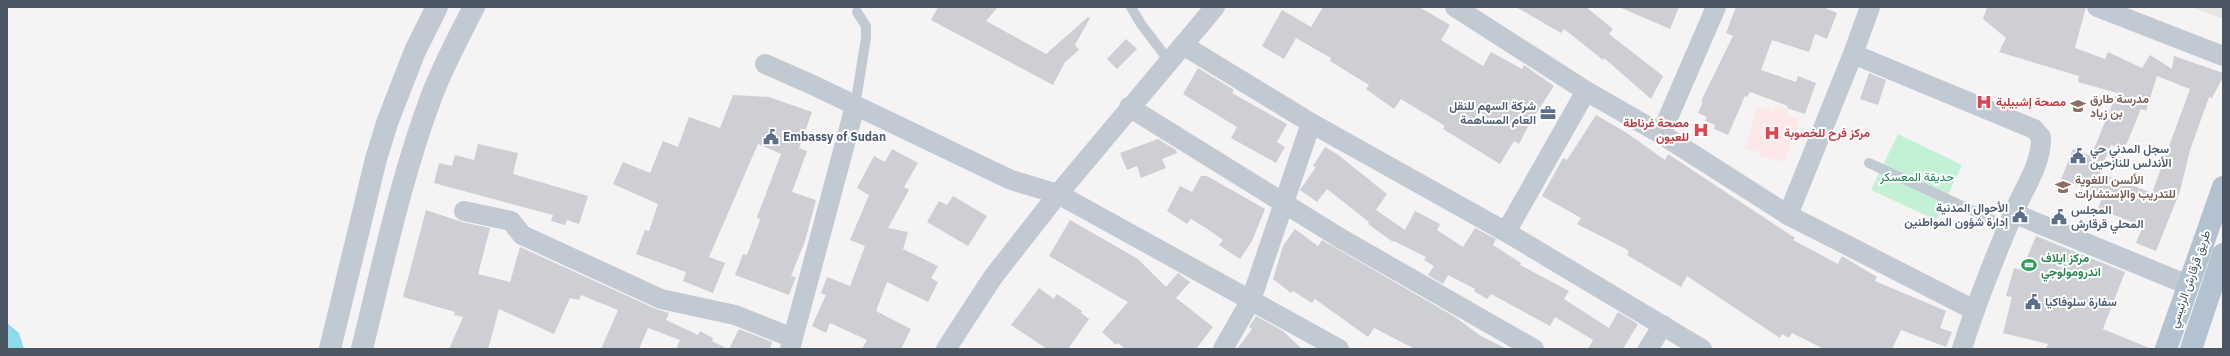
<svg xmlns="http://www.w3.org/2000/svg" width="2230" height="356" viewBox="0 0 2230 356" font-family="'IBM Plex Sans',Vazirmatn,sans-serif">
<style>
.education{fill:#e6e4e5}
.medical{fill:#fce8e6}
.green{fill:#c3f1d5}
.water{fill:#90daee}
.building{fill:#cdcfd5;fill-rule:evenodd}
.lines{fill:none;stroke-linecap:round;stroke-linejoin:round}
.service{stroke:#c1cad2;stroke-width:10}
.minor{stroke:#c1cad2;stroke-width:20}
.tertiary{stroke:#c1cad2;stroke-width:22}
.primary{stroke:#b3c2d1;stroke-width:22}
.labels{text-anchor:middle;stroke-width:4;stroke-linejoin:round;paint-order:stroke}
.education-label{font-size:12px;font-weight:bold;fill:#785e54;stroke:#fff;text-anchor:start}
.health-label{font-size:12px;font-weight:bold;fill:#be3a42;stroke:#fff;text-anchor:start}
.service-label{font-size:12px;font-weight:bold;fill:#4e5e75;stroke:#fff;text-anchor:start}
.park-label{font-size:12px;fill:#17864f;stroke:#fff}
.leisure-label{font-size:12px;font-weight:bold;fill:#27864d;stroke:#fff;text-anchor:start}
.street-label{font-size:12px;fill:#4a5661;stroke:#fff}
</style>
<rect width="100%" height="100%" fill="#f5f3f3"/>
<polygon class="education" points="2192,7 2223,7 2223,19"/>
<polygon class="medical" points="1776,105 1788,109 1787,116 1799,119 1785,162 1759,156 1760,152 1745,148 1758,107 1774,112"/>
<polygon class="green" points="1898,134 1962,165 1936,220 1871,190"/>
<polygon class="water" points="7,323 19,333 24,349 7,349"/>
<g class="building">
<polygon points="938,7 998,7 986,21 1046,54 1088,17 1090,18 1075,45 1079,50 1065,62 1053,85 931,20"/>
<polygon points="1323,7 1419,7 1450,25 1441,40 1483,66 1491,52 1522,69 1524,65 1554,86 1531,121 1519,144 1514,141 1500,164 1443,129 1445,126 1401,99 1394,109 1366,89 1369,85 1330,61 1331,58 1296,38 1284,59 1262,46 1282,10 1311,27"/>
<polygon points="1516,7 1586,7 1613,29 1609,34 1663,76 1651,99 1604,58 1603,60 1564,29 1561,33"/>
<polygon points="1619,7 1679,7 1670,29"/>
<polygon points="1736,7 1823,7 1837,13 1827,39 1815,34 1809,52 1772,40 1761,70 1796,82 1798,76 1816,83 1805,114 1787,108 1788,106 1750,92 1747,97 1745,96 1728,135 1714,129 1715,125 1705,121 1707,117 1698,113 1703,102 1701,101 1733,36 1726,33"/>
<path d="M 1987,7 L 2086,7 L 2075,48 L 2105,59 L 2108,52 L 2142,68 L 2150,55 L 2172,69 L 2174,56 L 2223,73 L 2223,77 L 2212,98 L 2209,97 L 2190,150 L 2180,191 L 2156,251 L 2136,243 L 2143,226 L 2098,209 L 2103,195 L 2061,180 L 2073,149 L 2091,156 L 2117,93 L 2078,82 L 2079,76 L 1999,52 L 2006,38 L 1983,19 ZM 2157,76 L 2190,89 L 2152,193 L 2100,173 L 2111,145 L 2124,150 L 2141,109 L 2146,111 Z"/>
<polygon points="1126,39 1137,49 1117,69 1107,59"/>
<polygon points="1198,68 1234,90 1232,93 1287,124 1277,142 1285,147 1276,163 1231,138 1237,127 1183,94"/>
<polygon points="1869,73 1886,80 1878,105 1860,99"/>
<polygon points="733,95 769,97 812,112 799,148 807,151 792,192 816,200 805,241 791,276 796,277 789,295 735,275 743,254 747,255 760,220 757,217 781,154 758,144 709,257 725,263 713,293 683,281 686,272 636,254 645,230 649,231 658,204 613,184 623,162 650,173 663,141 678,147 689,117 720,128"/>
<polygon points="1596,115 1627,133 1665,160 1668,154 1795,238 1793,240 1838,264 1842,256 1877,277 1875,281 1946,311 1940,328 1952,332 1946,347 1901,330 1892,349 1824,349 1792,333 1789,338 1782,334 1780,338 1687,276 1681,287 1627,255 1629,252 1626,249 1577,224 1581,218 1542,196 1563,158 1567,160"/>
<polygon points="1158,139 1176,150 1177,153 1162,159 1166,168 1141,178 1137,166 1127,170 1120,153"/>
<polygon points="478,144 518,153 513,174 588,196 579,224 567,220 565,225 551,221 553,215 434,183 439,163 452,166 455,155 474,160"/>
<polygon points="1325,147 1337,154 1387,194 1376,210 1405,230 1415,211 1440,224 1437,230 1463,247 1475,228 1496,239 1493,245 1521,263 1520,265 1569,291 1564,299 1609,328 1618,312 1638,324 1623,349 1588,349 1593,340 1555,317 1550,326 1491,294 1487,299 1474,291 1475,289 1448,275 1443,284 1428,275 1434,266 1424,260 1426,257 1394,241 1393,242 1368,224 1369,222 1327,189 1317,202 1300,190 1316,167 1313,166"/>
<polygon points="892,149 918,163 904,187 909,190 888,228 908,232 903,249 938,266 931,278 938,282 928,302 887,282 876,311 911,329 901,349 862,349 867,340 830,323 826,333 812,326 826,295 821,293 827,277 850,286 865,246 850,240 869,195 857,188 874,156 885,162"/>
<polygon points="1201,176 1207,176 1265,209 1252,241 1240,259 1219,245 1223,240 1206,228 1191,219 1187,224 1167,211 1180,186 1192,192"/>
<polygon points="953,196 987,216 968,246 927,222 939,201 947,205"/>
<polygon points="426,210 462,222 490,228 478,274 510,282 520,247 656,309 669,313 666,320 698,335 700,331 713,338 712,341 728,349 676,349 680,340 648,328 639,349 601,349 618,310 581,295 579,300 570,298 554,334 499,309 488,349 449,349 463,317 454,315 455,312 403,297"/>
<polygon points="1070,220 1138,259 1166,287 1178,273 1190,282 1176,298 1213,327 1196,349 1125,349 1118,343 1116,345 1102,332 1128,302 1049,256"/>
<polygon points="1295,229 1318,246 1322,240 1455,317 1481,336 1507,349 1415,349 1374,328 1368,337 1315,299 1312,303 1293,291 1291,293 1273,279 1283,246"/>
<polygon points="2036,236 2125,272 2103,329 2152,349 2046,349 2048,344 2003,333 2012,297 2006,296 2014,268 2022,270"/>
<polygon points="1039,288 1054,299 1057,294 1082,311 1081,313 1089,319 1068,349 1047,349 1011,325"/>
<polygon points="1256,316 1283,331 1302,349 1237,349 1252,329 1249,327"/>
<polygon points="739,329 772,342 770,349 729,349"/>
</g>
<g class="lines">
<g class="service">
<polyline points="1131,7 1141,24 1169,61"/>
<polyline points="855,106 866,38 866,26 857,12"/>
<polyline points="1869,163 2008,227"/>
</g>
<g class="minor">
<polyline points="1455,7 1586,91 1661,134 1788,215 1974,310"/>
<polyline points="2097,7 2223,56"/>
<polyline points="1183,45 1311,123 1506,232 1702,349"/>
<path d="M 1853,54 L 2034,129 L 2041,137 C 2042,164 2023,190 2013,214 C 1994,259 1976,303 1962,349"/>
<polyline points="765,64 815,86 1011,180 1058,194 1339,349"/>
<polyline points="1129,107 1340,238 1534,349"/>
<polyline points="1661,134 1716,7"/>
<polyline points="464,211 511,221 522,235 661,299 735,315 793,338"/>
<polyline points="2013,213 2188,285"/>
<polyline points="1788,215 1853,54 1870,7"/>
<polyline points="1506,232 1586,91"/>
<polyline points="790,349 855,106"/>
<polyline points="946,349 993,277 1058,194 1215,7"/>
<polyline points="1223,349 1251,300 1311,123"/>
<polyline points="1648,349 1663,325"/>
</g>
<g class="tertiary">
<polyline points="330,349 376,159 387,123 415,51 437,7"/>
<path d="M 362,349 C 383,264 401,177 432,95 C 444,64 459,36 474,7"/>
</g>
<g class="primary">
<polyline points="2166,349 2223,187"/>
<polyline points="2191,349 2223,254"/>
</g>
</g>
<defs>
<symbol id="hospital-bare" viewBox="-9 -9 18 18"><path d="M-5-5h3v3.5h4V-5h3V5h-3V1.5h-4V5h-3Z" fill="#e0444e" stroke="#fff" stroke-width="2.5" paint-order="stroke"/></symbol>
<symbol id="school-bare" viewBox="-9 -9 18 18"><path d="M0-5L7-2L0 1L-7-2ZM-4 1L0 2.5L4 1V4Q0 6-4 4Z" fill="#8d6e63" stroke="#fff" stroke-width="2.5" paint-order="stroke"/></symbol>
<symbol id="office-bare" viewBox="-9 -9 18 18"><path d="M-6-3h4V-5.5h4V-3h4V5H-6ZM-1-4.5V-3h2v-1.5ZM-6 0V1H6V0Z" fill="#5c6f8a" stroke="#fff" stroke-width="2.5" paint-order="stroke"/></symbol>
<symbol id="civic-bare" viewBox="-9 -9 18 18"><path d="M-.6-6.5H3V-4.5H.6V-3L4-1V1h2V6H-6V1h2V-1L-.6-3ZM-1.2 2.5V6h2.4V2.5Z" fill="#5c6f8a" stroke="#fff" stroke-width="2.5" paint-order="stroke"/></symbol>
<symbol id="stadium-bare" viewBox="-9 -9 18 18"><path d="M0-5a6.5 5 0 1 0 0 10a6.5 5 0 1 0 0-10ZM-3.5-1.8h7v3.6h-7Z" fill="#2e9e5b" stroke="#fff" stroke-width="2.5" paint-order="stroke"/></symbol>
</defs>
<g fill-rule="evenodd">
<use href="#hospital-bare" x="1973" y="91" width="22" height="22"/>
<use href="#school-bare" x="2067" y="95" width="22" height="22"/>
<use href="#office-bare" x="1537" y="102" width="22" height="22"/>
<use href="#hospital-bare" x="1690" y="119" width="22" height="22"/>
<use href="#hospital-bare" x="1761" y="122" width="22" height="22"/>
<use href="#civic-bare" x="760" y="126" width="22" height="22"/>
<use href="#civic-bare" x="2067" y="145" width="22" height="22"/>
<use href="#school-bare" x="2052" y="176" width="22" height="22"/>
<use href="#civic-bare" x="2009" y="204" width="22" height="22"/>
<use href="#civic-bare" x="2048" y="206" width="22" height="22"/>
<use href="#stadium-bare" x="2018" y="254" width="22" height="22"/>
<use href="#civic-bare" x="2022" y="291" width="22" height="22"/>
</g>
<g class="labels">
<g class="education-label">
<text x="2090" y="103">مدرسة طارق<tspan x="2090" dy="14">بن زياد</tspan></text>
<text x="2075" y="184">الألسن اللغوية<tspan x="2075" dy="14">للتدريب والإستشارات</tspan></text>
</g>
<g class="health-label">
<text x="1996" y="106">مصحة إشبيلية</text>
<text x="1689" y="127" text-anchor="end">مصحة غرناطة<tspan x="1689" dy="14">للعيون</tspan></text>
<text x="1784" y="137">مركز فرح للخصوبة</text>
</g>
<g class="service-label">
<text x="1536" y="110" text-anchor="end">شركة السهم للنقل<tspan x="1536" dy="14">العام المساهمة</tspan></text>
<text x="783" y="141">Embassy of Sudan</text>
<text x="2090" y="153">سجل المدني حي<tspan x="2090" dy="14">الأندلس للنازحين</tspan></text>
<text x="2008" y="212" text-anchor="end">الأحوال المدنية<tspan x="2008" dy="14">إدارة شؤون المواطنين</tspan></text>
<text x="2071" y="214">المجلس<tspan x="2071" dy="14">المحلي قرقارش</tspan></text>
<text x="2045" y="306">سفارة سلوفاكيا</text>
</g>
<g class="park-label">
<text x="1917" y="181">حديقة المعسكر</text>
</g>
<g class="leisure-label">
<text x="2041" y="262">مركز ايلاف<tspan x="2041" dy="14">اندرومولوجي</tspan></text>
</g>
<g class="street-label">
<text transform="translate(2190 279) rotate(-71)" y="4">طريق قرقارش الرئيسي</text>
</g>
</g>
<rect width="2230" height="356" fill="none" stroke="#4a5661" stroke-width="16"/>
</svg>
